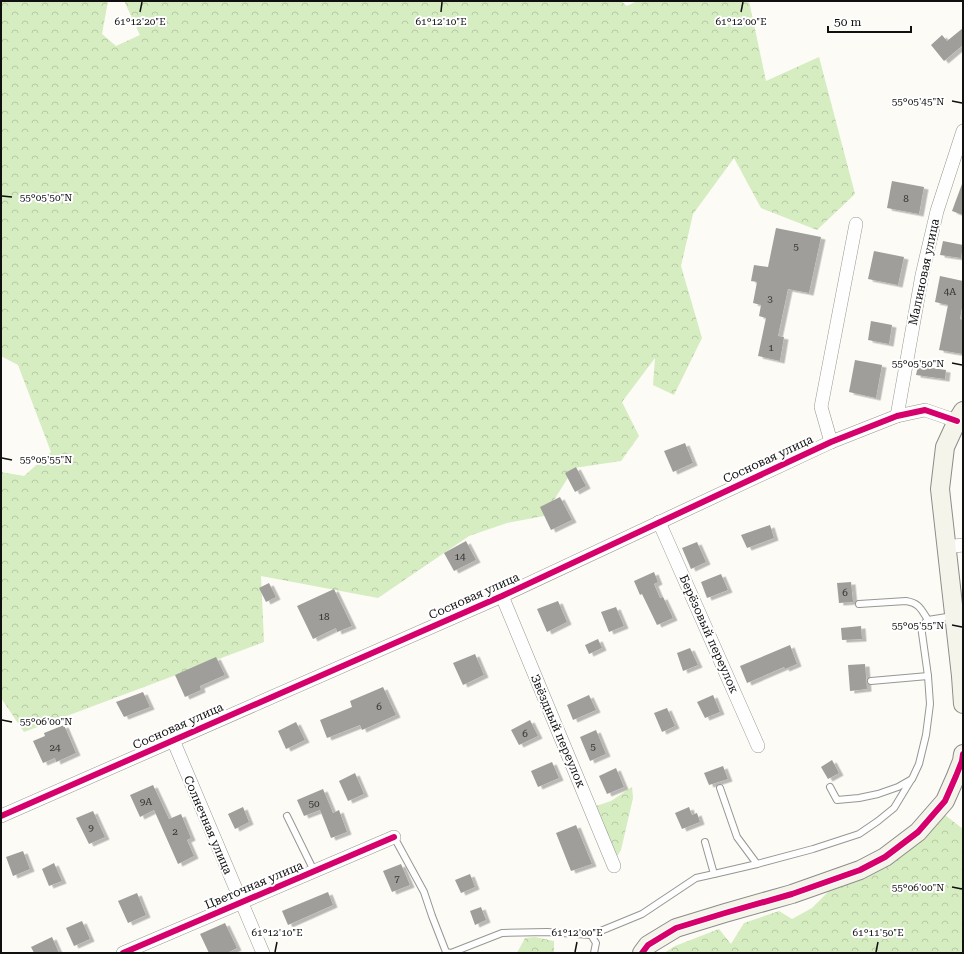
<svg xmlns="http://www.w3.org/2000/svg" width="964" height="954" viewBox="0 0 964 954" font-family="'Roboto Serif',serif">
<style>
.forest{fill:url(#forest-crowns)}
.building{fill:#a09e9a;filter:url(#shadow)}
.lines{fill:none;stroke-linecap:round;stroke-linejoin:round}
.lane-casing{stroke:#969693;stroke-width:8}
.street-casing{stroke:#969693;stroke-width:14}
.secondary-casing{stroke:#8d8c8a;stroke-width:20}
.lane{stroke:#fffefe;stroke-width:6}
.street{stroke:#fffefe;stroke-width:13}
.secondary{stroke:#f5f4eb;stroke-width:18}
.cycleway-casing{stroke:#fff;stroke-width:8}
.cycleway{stroke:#d6006c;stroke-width:6}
.ticks{fill:none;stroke:#101010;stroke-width:1.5}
.labels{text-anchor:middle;stroke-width:4;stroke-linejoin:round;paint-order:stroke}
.number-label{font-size:10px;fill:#343432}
.street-label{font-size:12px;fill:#101010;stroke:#fff}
.ticks-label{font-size:10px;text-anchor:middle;fill:#101010;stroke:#fff;stroke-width:4;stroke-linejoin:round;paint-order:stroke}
</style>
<defs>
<pattern id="forest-crowns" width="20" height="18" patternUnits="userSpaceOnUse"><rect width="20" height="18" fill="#d6ecc1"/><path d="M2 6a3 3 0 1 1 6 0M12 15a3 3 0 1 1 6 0" fill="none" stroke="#b7c9a5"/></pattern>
<filter id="shadow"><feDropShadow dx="4.5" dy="2.5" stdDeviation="0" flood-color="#0004"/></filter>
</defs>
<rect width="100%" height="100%" fill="#fcfbf5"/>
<g class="forest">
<polygon points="1,1 108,1 102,34 116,46 140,35 125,3 125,1 621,1 627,6 637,1 749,1 766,81 819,57 855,194 817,230 761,208 734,158 693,214 681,266 702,338 674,395 653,385 655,358 622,402 639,436 621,461 574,468 544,516 507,523 469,536 378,598 261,576 264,642 24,732 1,698 1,472 24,476 51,452 18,365 1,356"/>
<polygon points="632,787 633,798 621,850 614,861 590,808 611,801"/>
<polygon points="945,815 963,829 963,953 664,953 675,946 719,929 731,944 744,923 779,911 792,919 812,908 829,891 859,881 909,847"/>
<polygon points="535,937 554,941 554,953 517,953 525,938"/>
</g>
<g class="building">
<polygon points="963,28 963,45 944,61 931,45 942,35 947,41"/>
<polygon points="892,181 924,187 919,214 887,208"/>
<polygon points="962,184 963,184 963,215 952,211"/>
<polygon points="776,228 821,237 809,293 788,289 778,336 784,337 780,361 758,356 766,318 759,316 761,305 753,303 757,282 751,281 754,265 768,267"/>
<polygon points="943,241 963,245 961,258 940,255"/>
<polygon points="874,251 904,257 898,285 868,279"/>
<polygon points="940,276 963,281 963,302 960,319 963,320 963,354 939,350 948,305 935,302"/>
<polygon points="871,321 892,325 889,344 868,340"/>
<polygon points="855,360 882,365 876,398 849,392"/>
<polygon points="918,366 946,370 945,379 916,375"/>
<polygon points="685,443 693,463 673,472 664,451"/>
<polygon points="576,467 586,486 575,492 565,473"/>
<polygon points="560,497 572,520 551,530 540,507"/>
<polygon points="770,525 774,538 747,548 741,535"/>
<polygon points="466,541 476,560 454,571 444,553"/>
<polygon points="697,542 706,562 691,569 682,548"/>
<polygon points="654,572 658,582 654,584 660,598 663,597 673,618 657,625 642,594 640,595 634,581"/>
<polygon points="721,574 728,590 707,598 701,582"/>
<polygon points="851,582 853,602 839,603 837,583"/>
<polygon points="269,583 276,597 266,602 259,588"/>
<polygon points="334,589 352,626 337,632 336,628 313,639 297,606"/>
<polygon points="558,601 567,622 547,632 537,609"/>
<polygon points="616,607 624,626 609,632 601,612"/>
<polygon points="861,626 862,639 842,640 841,628"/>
<polygon points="598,639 602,648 589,654 585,645"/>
<polygon points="790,645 797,664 785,669 784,667 747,683 740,666"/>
<polygon points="690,648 698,665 683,671 677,653"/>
<polygon points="475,654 484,675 463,685 453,663"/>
<polygon points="216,657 225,675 200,686 201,690 185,697 175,675"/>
<polygon points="865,664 867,689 850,691 848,665"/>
<polygon points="383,687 396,715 362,730 360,725 327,738 320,720 352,707 350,701"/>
<polygon points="143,692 150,707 124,717 116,702"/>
<polygon points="589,695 596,710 573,720 567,705"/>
<polygon points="713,695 720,712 705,718 697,702"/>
<polygon points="667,708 675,726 662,732 654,713"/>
<polygon points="530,720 538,736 519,745 511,730"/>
<polygon points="296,722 305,740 286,749 278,731"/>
<polygon points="64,725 76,753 56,762 55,758 43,763 33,741 45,736 44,733"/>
<polygon points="596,730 606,754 590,761 580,737"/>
<polygon points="832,760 839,773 828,779 821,767"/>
<polygon points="552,762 559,778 538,787 531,771"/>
<polygon points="723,766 728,779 709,785 704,773"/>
<polygon points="616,768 624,787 607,794 599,776"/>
<polygon points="355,773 364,794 348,801 339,781"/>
<polygon points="153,785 169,819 181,814 191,838 187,840 194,856 178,864 154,810 140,817 130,795"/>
<polygon points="323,789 333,813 339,810 347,832 331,838 320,810 304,816 297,800"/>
<polygon points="243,807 249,822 235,829 228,814"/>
<polygon points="689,807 692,815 697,813 700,822 682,829 675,813"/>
<polygon points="93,811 105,837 89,844 76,818"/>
<polygon points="576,825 592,864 571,871 556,833"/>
<polygon points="23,851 30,869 13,876 6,857"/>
<polygon points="54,863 62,881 49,886 42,869"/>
<polygon points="401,864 410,885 392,892 383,871"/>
<polygon points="470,874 475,887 461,893 455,880"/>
<polygon points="328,892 333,905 288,925 282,911"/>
<polygon points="137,893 146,915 128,923 118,901"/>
<polygon points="481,907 486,920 475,925 470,911"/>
<polygon points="82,921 90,939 74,946 66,928"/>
<polygon points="225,923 237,948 227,953 209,953 200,934"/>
<polygon points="52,937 59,953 34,953 31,947"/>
</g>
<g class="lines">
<defs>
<g id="lane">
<path d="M 859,604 L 906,601 C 919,603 921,609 928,620"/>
<polyline points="871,681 928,676"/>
<polyline points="830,787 837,800 859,798 878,794 898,787 912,779 919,764 926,735 930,704 928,676 921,626 928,620 953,616"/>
<polyline points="720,788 737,837 757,864"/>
<polyline points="287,816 314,871"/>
<polyline points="394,837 424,892 432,916 446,952 451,953"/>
<polyline points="705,842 714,874 757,864 813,849 859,834 878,821 894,808 911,780"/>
<polyline points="591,935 596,943 594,953"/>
<polyline points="451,953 502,933 547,932 591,935 642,914 696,878 714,874"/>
</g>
<g id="street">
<polyline points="897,416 922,275 937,211 963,131"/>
<polyline points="831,442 821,407 856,224"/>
<polyline points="659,522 758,746"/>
<polyline points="946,547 963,545"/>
<polyline points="502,596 614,866"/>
<polyline points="173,740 263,953"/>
<polyline points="1,816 502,596 831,442 897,416 925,410 957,421"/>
<polyline points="123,953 394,837"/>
</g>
<g id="secondary">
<polyline points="963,411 957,421 945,447 940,489 961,676 963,704"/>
<polyline points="642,953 648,945 676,928 725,913 792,894 860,870 885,857 918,832 945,801 956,776 962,761 963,754"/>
</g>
</defs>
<use href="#lane" class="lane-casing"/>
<use href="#street" class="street-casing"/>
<use href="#secondary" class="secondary-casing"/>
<use href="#lane" class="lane"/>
<use href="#street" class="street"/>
<use href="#secondary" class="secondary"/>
<defs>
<g id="cycleway">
<polyline points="1,816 502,596 831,442 897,416 925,410 957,421"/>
<polyline points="123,953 394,837"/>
<polyline points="642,953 648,945 676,928 725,913 792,894 860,870 885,857 918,832 945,801 956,776 962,761 963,754"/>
</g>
</defs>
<use href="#cycleway" class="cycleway-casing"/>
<use href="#cycleway" class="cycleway"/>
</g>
<path class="ticks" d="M 140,12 L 142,2M 441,12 L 442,2M 741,12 L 743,2M 952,101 L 962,103M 2,196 L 12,197M 952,363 L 962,365M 2,458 L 12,460M 952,625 L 962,627M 2,720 L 12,722M 952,887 L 962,889M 275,952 L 277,942M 575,952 L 577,942M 876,952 L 878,942"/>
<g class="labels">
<g class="number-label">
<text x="906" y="202">8</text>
<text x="796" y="250">5</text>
<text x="950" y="295">4А</text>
<text x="770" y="302">3</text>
<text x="771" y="351">1</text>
<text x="460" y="560">14</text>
<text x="845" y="596">6</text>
<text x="324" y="620">18</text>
<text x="379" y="710">6</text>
<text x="525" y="737">6</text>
<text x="593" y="750">5</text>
<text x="55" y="751">24</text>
<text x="146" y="805">9А</text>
<text x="314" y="807">50</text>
<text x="91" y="831">9</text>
<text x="175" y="835">2</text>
<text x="397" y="882">7</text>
</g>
<g class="street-label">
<text transform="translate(924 272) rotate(-78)" y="4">Малиновая улица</text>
<text transform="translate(768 459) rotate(-25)" y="4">Сосновая улица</text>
<text transform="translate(474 596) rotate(-24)" y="4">Сосновая улица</text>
<text transform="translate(709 634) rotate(66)" y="4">Берёзовый переулок</text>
<text transform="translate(178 726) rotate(-24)" y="4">Сосновая улица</text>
<text transform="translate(558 731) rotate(67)" y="4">Звёздный переулок</text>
<text transform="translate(208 825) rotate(67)" y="4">Солнечная улица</text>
<text transform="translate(254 885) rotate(-23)" y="4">Цветочная улица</text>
</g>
</g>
<g class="ticks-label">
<text x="441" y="25">61°12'10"E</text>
<text x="741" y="25">61°12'00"E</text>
<text x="140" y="25">61°12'20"E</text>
<text x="918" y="105">55°05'45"N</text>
<text x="46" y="201">55°05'50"N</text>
<text x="918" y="367">55°05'50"N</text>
<text x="46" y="463">55°05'55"N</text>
<text x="918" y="629">55°05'55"N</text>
<text x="46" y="725">55°06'00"N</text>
<text x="918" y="891">55°06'00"N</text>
<text x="277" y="936">61°12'10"E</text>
<text x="577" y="936">61°12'00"E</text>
<text x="878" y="936">61°11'50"E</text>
</g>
<rect width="964" height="954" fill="none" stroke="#101010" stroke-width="4"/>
<path d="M828 26v6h83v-6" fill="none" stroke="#101010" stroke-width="2"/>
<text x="834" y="26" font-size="12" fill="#101010" stroke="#ffffff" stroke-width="3" paint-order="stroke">50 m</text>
</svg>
